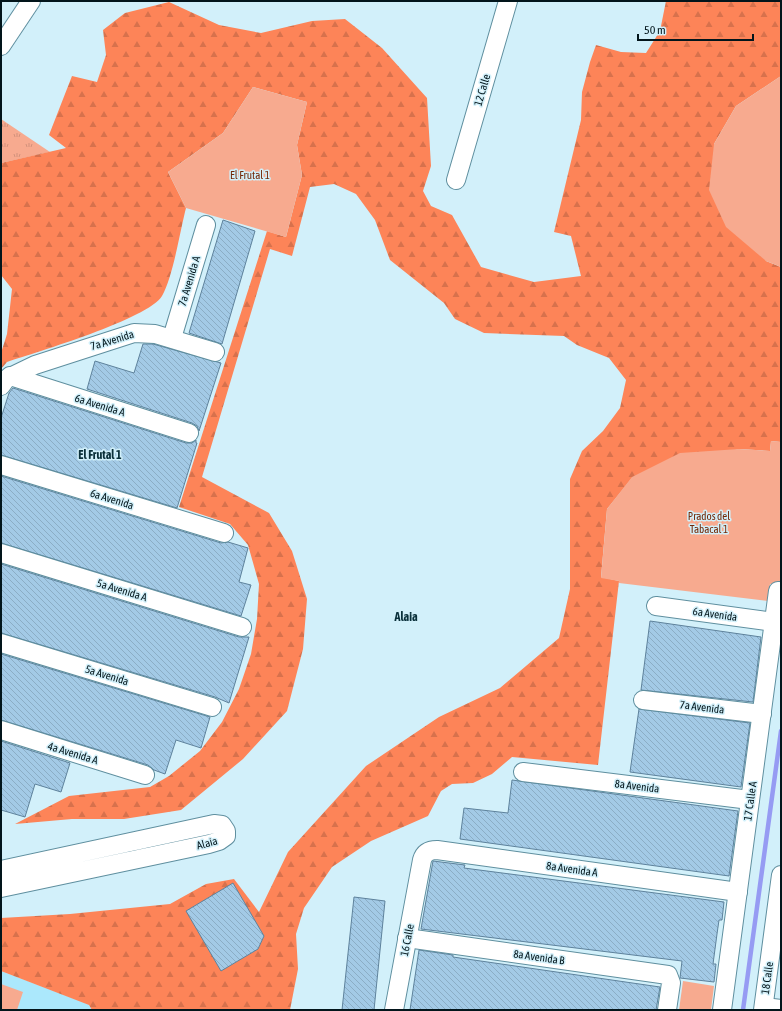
<svg xmlns="http://www.w3.org/2000/svg" width="782" height="1011" viewBox="0 0 782 1011" font-family="'Asap Condensed',sans-serif">
<style>
.built{fill:#abe8fc}
.grass{fill:url(#grass-tufts)}
.forest{fill:url(#forest-firs)}
.green{fill:#f7aa8f}
.lines{fill:none;stroke-linecap:round;stroke-linejoin:round}
.stream{stroke:#969bf3;stroke-width:4.5}
.building{fill:url(#building-back-hatch);stroke:#5e829c}
.minor-casing{stroke:#5f8f9f;stroke-width:20}
.minor{stroke:#fff;stroke-width:18}
.labels{text-anchor:middle;stroke-width:3;stroke-linejoin:round;paint-order:stroke}
.street-label{font-size:11px;fill:#02151b;stroke:#d2f0fa}
.park-label{font-size:11px;fill:#732807;stroke:#d2f0fa}
.neighbourhood-label{font-size:12px;font-weight:bold;fill:#0a303a;stroke:#d2f0fa}
</style>
<defs>
<pattern id="grass-tufts" width="24" height="20" patternUnits="userSpaceOnUse"><rect width="24" height="20" fill="#f7aa8f"/><path d="M3 7l-1-3M5 7V3M7 7l1-3M15 17l-1-3M17 17v-4M19 17l1-3" fill="none" stroke="#d2917b"/></pattern>
<pattern id="forest-firs" width="22" height="20" patternUnits="userSpaceOnUse"><rect width="22" height="20" fill="#fd8458"/><path d="M5 1l3.5 6h-7zM16 11l3.5 6h-7z" fill="#d7714c"/></pattern>
<pattern id="building-back-hatch" width="6" height="6" patternUnits="userSpaceOnUse"><rect width="6" height="6" fill="#a3cae6"/><path d="M-1 5l2 2M0 0l6 6M5-1l2 2" fill="none" stroke="#8badc5"/></pattern>
</defs>
<rect width="100%" height="100%" fill="#d2f0fa"/>
<polygon class="built" points="1,971 90,1005 92,1010 1,1010"/>
<polygon class="grass" points="1,119 50,152 1,163"/>
<path class="forest" d="M 666,1 L 781,1 L 781,76 L 736,106 L 714,144 L 766,261 L 781,267 L 781,442 L 771,441 L 770,451 L 739,449 L 632,478 L 607,509 L 601,577 L 619,581 L 598,765 L 512,757 L 492,774 L 473,783 L 452,784 L 441,791 L 428,816 L 371,841 L 332,867 L 304,908 L 296,934 L 298,969 L 290,1010 L 92,1010 L 89,1005 L 1,971 L 1,918 L 70,914 L 170,904 L 206,884 L 234,879 L 259,912 L 288,852 L 366,766 L 439,717 L 500,688 L 559,638 L 570,589 L 570,479 L 582,451 L 603,431 L 620,408 L 626,380 L 609,358 L 577,345 L 564,336 L 484,333 L 455,319 L 444,303 L 390,260 L 375,220 L 356,194 L 334,184 L 310,187 L 292,256 L 270,249 L 202,477 L 269,513 L 292,551 L 307,599 L 303,649 L 287,711 L 243,759 L 181,810 L 124,819 L 72,819 L 15,824 L 69,796 L 150,787 L 169,776 L 200,751 L 222,722 L 239,689 L 251,654 L 257,619 L 259,584 L 248,545 L 230,524 L 179,507 L 267,231 L 286,237 L 302,175 L 297,145 L 307,102 L 253,87 L 223,133 L 168,172 L 186,208 C 180,231 173,277 162,296 C 148,319 37,352 7,362 L 1,369 L 1,353 L 7,334 L 12,289 L 1,275 L 1,163 L 66,148 L 49,135 L 72,76 L 97,82 L 106,55 L 103,30 L 125,13 L 169,2 L 219,25 L 261,33 L 312,21 L 345,19 L 382,48 L 427,98 L 431,166 L 423,191 L 431,206 L 452,215 L 481,267 L 534,282 L 581,276 L 571,236 L 554,232 L 581,120 L 582,92 L 590,62 L 596,45 L 621,52 L 646,53 L 660,31 Z"/>
<g class="green">
<polygon points="781,76 781,267 766,261 726,227 709,190 714,144 736,106"/>
<polygon points="253,87 307,102 297,145 302,175 286,237 186,208 168,172 223,133"/>
<polygon points="771,441 781,442 781,586 770,584 768,601 619,583 619,581 601,578 607,509 632,477 680,453 739,449 770,451"/>
<polygon points="683,981 714,986 711,1010 679,1010"/>
<polygon points="1,984 23,992 17,1010 1,1010"/>
</g>
<g class="lines">
<polyline class="stream" points="743,1010 781,731"/>
</g>
<g class="building">
<polygon points="223,220 255,231 222,344 189,333"/>
<polygon points="143,344 153,344 221,363 199,431 197,426 192,423 87,389 95,361 134,373"/>
<polygon points="13,388 186,443 192,443 196,440 196,443 197,443 177,508 1,455 1,418 9,393"/>
<polygon points="1,476 221,543 228,542 248,548 239,582 251,585 241,616 1,543"/>
<polygon points="1,564 239,637 249,637 229,703 215,697 1,633"/>
<polygon points="650,621 761,637 753,702 641,690"/>
<polygon points="1,654 210,717 201,748 176,740 165,774 154,770 148,765 1,720"/>
<polygon points="639,709 750,723 741,787 630,772"/>
<polygon points="1,741 70,763 61,792 35,784 25,817 1,810"/>
<polygon points="512,780 738,811 729,876 460,839 464,808 508,813"/>
<polygon points="433,861 465,865 464,868 724,902 722,920 719,920 717,934 713,964 716,964 714,982 680,978 682,961 421,929"/>
<polygon points="233,883 264,936 258,949 221,971 186,911"/>
<polygon points="354,897 385,901 374,1010 342,1010"/>
<polygon points="419,950 453,955 453,957 660,987 656,1010 410,1010"/>
</g>
<g class="lines">
<defs>
<g id="minor">
<polyline points="1,46 31,1"/>
<polyline points="456,180 508,1"/>
<polyline points="172,338 206,225"/>
<polyline points="10,376 189,433"/>
<polyline points="1,386 6,379 35,365 134,333 155,334 215,352"/>
<polyline points="1,465 224,533"/>
<polyline points="1,553 242,627"/>
<polyline points="656,606 774,622"/>
<polyline points="1,643 212,707"/>
<polyline points="643,700 762,714"/>
<polyline points="1,730 145,775"/>
<polyline points="523,772 750,800"/>
<polyline points="1,870 214,824 222,825 226,831 226,836 219,841 209,844 1,888"/>
<polyline points="407,938 668,975 671,983 667,1010"/>
<polyline points="764,1007 781,1009"/>
<path d="M 394,1010 L 422,860 C 424,853 429,850 437,850 L 738,892"/>
<polyline points="722,1010 778,591"/>
<polyline points="763,1010 781,875"/>
</g>
</defs>
<use href="#minor" class="minor-casing"/>
<use href="#minor" class="minor"/>
</g>
<g class="labels">
<g class="street-label">
<text transform="translate(482 90) rotate(-74)" y="4">12 Calle</text>
<text transform="translate(189 281) rotate(-73)" y="4">7a Avenida A</text>
<text transform="translate(112 340) rotate(-17)" y="4">7a Avenida</text>
<text transform="translate(100 405) rotate(17)" y="4">6a Avenida A</text>
<text transform="translate(112 499) rotate(17)" y="4">6a Avenida</text>
<text transform="translate(122 590) rotate(17)" y="4">5a Avenida A</text>
<text transform="translate(715 614) rotate(8)" y="4">6a Avenida</text>
<text transform="translate(107 675) rotate(17)" y="4">5a Avenida</text>
<text transform="translate(702 707) rotate(7)" y="4">7a Avenida</text>
<text transform="translate(73 753) rotate(17)" y="4">4a Avenida A</text>
<text transform="translate(637 786) rotate(7)" y="4">8a Avenida</text>
<text transform="translate(750 801) rotate(-82)" y="4">17 Calle A</text>
<text transform="translate(207 843) rotate(-15)" y="4">Alaia</text>
<text transform="translate(572 869) rotate(8)" y="4">8a Avenida A</text>
<text transform="translate(407 940) rotate(-79)" y="4">16 Calle</text>
<text transform="translate(539 957) rotate(8)" y="4">8a Avenida B</text>
<text transform="translate(767 978) rotate(-82)" y="4">18 Calle</text>
</g>
<g class="park-label">
<text x="250" y="179">El Frutal 1</text>
<text x="709" y="520">Prados del<tspan x="709" dy="13">Tabacal 1</tspan></text>
</g>
<g class="neighbourhood-label">
<text x="100" y="459">El Frutal 1</text>
<text x="406" y="621">Alaia</text>
</g>
</g>
<rect width="782" height="1011" fill="none" stroke="#02151b" stroke-width="4"/>
<path d="M638 34v6h115v-6" fill="none" stroke="#02151b" stroke-width="2"/>
<text x="644" y="34" font-size="12" fill="#02151b" stroke="#d2f0fa" stroke-width="3" paint-order="stroke">50 m</text>
</svg>
